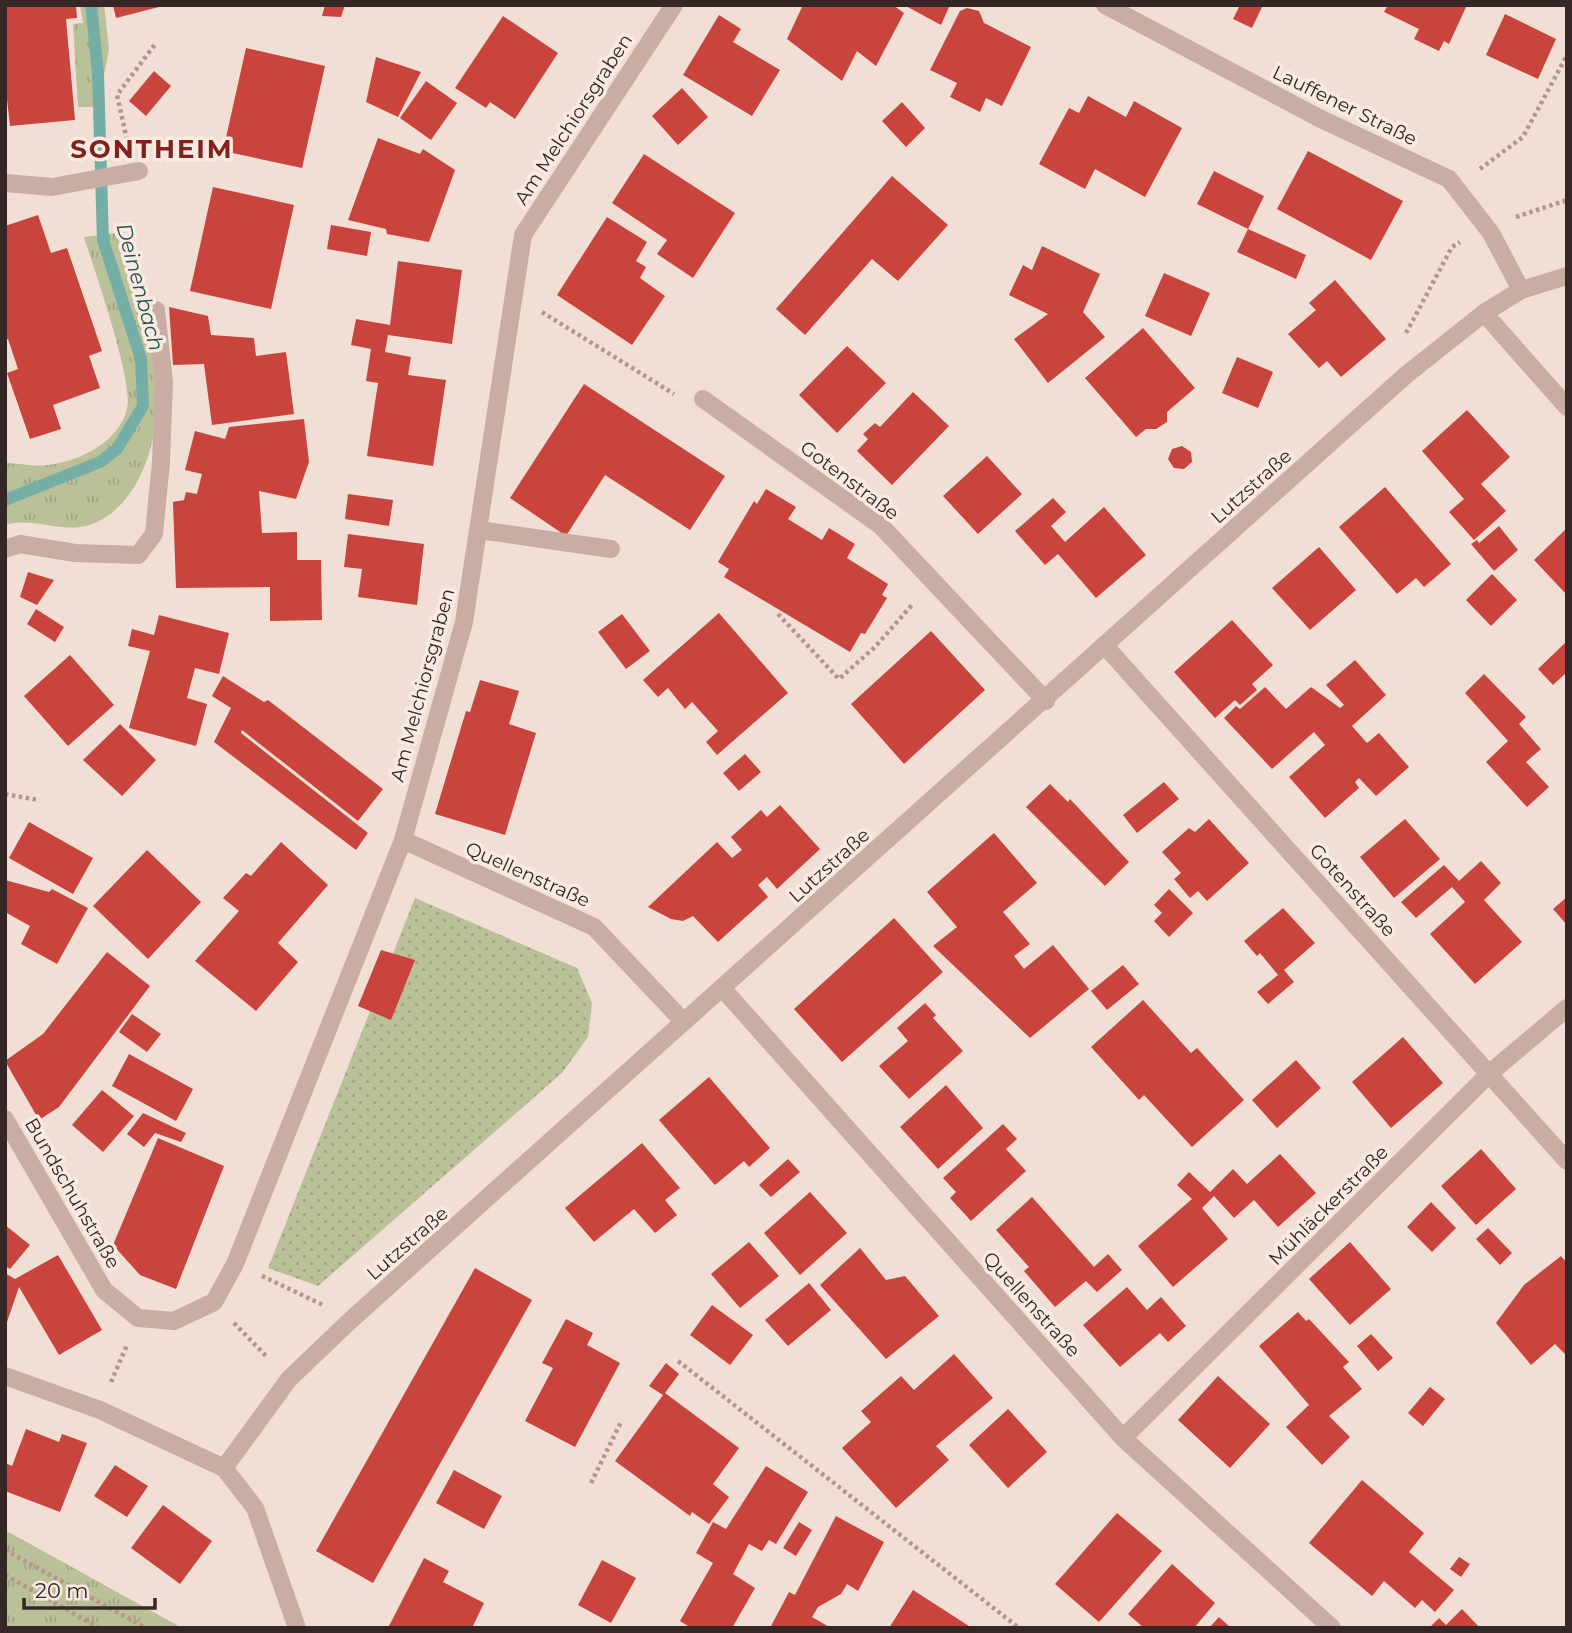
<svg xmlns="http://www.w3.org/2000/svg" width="1572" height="1633" viewBox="0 0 1572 1633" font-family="Montserrat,sans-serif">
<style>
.grass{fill:url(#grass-tufts)}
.park{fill:url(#park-dots)}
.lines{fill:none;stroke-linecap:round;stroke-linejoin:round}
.stream{stroke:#75aea6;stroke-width:12}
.building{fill:#c9443d}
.path{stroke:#b5968d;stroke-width:4.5;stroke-dasharray:3.5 3.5;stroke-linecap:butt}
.service{stroke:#c9ada3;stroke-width:18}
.minor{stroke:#c9ada3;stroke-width:18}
.tertiary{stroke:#c9ada3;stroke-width:18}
.labels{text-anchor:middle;stroke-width:7;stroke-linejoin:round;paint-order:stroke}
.street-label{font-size:19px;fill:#342725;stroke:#f9eae2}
.water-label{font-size:21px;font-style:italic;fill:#1a554e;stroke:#f9eae2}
.district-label{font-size:26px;font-weight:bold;letter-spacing:2px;fill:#84211d;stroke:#f9eae2}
</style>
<defs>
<pattern id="grass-tufts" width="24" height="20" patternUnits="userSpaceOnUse" patternTransform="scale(1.75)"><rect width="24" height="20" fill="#bac097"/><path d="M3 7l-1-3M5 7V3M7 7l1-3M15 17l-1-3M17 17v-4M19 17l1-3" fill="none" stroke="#a0a582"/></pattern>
<pattern id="park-dots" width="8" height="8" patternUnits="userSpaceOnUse" patternTransform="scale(1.75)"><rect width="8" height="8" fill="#bac097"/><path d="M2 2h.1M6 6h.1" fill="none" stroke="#a0a582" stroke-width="1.8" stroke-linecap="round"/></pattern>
</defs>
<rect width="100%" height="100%" fill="#f1dfd6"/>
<g class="grass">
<polygon points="80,5 104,5 109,49 98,107 78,107 73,24 83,23"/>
<path d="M 124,232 C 128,253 129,275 134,296 C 141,323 154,351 157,378 C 161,428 146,500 95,523 C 66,536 33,516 5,525 L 5,463 C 19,463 35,467 48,465 C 80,461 119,442 127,409 C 134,382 94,269 84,237 Z"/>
<polygon points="5,1530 182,1628 5,1628"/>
</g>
<polygon class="park" points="415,898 577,968 592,1003 588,1037 562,1073 318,1286 268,1268"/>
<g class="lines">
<polyline class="stream" points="5,500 100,462 117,449 143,406 141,359 103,240 98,74 91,5"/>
</g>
<g class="building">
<polygon points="6,5 76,5 77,18 66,19 75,120 10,126 5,81"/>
<polygon points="113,5 163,5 163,6 116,18"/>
<polygon points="325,5 345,5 341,17 322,16"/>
<polygon points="803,5 893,5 904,13 876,66 857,51 842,81 787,39"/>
<polygon points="904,5 950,5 941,25"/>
<polygon points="1240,5 1263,5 1252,28 1233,19"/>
<polygon points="1388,5 1467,5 1449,44 1444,41 1439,51 1414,39 1419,29 1384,12"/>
<polygon points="967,8 979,11 984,23 1031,47 1002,106 986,98 980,112 950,97 957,83 930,70 960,11"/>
<polygon points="1505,14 1556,39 1538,79 1486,55"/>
<polygon points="719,15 741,29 733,42 780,70 752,116 683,75"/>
<polygon points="503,16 558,53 515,119 490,102 486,108 455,88"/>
<polygon points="246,48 325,66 302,168 223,151"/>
<polygon points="376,57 421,72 398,117 366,102"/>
<polygon points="154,71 171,86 146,116 129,101"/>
<polygon points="426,81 457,103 431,140 400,118"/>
<polygon points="682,88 708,117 678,145 652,116"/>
<polygon points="1088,96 1126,117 1134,101 1182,128 1145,197 1095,169 1085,189 1039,164 1069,108 1079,113"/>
<polygon points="902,102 925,128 906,147 882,121"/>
<polygon points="378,138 420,154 423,149 455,170 429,242 387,234 386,229 348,220"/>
<polygon points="1308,151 1403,201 1371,260 1277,209"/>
<polygon points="644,154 735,213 693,278 657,254 667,240 612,203"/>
<polygon points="1214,171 1264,196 1248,229 1306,255 1296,279 1237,252 1248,229 1197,204"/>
<polygon points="892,176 948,225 898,281 872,259 805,335 776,309"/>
<polygon points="213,187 294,205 271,309 190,291"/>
<polygon points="38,215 51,253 67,248 102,351 89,356 100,388 53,405 61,429 30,439 7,373 18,369 8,339 5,340 5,226"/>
<polygon points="607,217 647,242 636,261 646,267 640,278 665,296 632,345 557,295"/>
<polygon points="331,225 371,232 367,256 327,249"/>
<polygon points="1042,246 1100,274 1083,312 1105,337 1048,383 1014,339 1048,314 1009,295 1023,265 1032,270"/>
<polygon points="398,261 462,270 452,344 388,335 385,352 411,357 408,375 446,380 433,466 367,456 378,383 366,381 371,349 351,345 356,319 390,325"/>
<polygon points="1164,273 1210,293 1191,336 1145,316"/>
<polygon points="1335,280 1386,339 1341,377 1327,361 1319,368 1288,334 1316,310 1309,303"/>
<polygon points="169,307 208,316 211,335 254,338 256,356 286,352 294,414 212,425 204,364 173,365"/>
<polygon points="1143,328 1195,388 1167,412 1167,422 1156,429 1146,429 1136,437 1085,378"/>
<polygon points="847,346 886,383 837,433 799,395"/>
<polygon points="1237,357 1273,372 1258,408 1222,393"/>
<polygon points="584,384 725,476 690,530 605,475 566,536 510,498"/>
<polygon points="913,392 949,426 892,485 857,451 868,439 863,434 875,423 880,427"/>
<polygon points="1467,410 1510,457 1481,484 1506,511 1474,540 1449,512 1464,499 1422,451"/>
<polygon points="304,419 309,462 296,499 259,491 262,533 297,532 297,560 321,560 322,620 270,621 270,587 176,588 173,502 184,500 186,492 197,494 202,474 185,470 195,431 225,439 229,427"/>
<polygon points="1182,446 1191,452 1192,462 1184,469 1174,468 1168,459 1172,449"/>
<polygon points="987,456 1022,494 978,534 943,496"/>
<polygon points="1385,487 1451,564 1424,587 1416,578 1397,594 1339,527"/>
<polygon points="766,489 796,507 788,519 822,540 829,528 855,544 847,558 888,584 882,595 887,598 865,634 861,633 850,652 724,577 729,569 718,562 754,501 757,504"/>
<polygon points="348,494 393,500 389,526 345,519"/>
<polygon points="1053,498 1066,512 1051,526 1065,542 1104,507 1146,555 1096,598 1058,554 1045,565 1015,531"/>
<polygon points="1499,526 1518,550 1494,571 1471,544 1477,540 1479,543"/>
<polygon points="1567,528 1567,595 1534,560"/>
<polygon points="348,534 424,544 417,605 358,597 362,569 344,567"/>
<polygon points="1319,547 1356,590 1310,630 1272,588"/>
<polygon points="28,572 54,580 37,605 20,597"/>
<polygon points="1492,574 1517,600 1491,626 1466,600"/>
<polygon points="36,609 64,627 55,642 27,624"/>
<polygon points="719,613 788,693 717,755 706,742 718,731 692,702 685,709 668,688 658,697 643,680"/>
<polygon points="622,614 650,651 626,669 598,632"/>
<polygon points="159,615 229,633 219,674 195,668 187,698 207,704 196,746 129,728 150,651 128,646 132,629 154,635"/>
<polygon points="1232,620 1273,665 1252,684 1257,690 1240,705 1235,700 1215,718 1174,672"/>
<polygon points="931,631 985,690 904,764 851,704"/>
<polygon points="1567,641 1567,672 1553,685 1538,669"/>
<polygon points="70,655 114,705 68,746 24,696"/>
<polygon points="1355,660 1386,695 1352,726 1367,743 1379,733 1409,767 1376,796 1359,778 1355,782 1359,788 1325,818 1289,777 1325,745 1314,732 1272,769 1224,718 1236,706 1240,709 1265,687 1286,709 1311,687 1340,708 1344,705 1326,685"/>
<polygon points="1484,674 1526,717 1519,724 1541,749 1526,762 1549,787 1527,807 1486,762 1508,741 1465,693"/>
<polygon points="223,676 264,702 268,700 383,789 358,821 242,730 241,733 368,833 356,850 214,742 231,708 212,696"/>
<polygon points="480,680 519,691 509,724 536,733 505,835 435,814 466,711 470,712"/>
<polygon points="120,724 156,760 122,796 83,760"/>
<polygon points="745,754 761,772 739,791 723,773"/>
<polygon points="1164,782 1179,799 1137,833 1123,815"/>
<polygon points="1050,784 1068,802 1070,799 1129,862 1105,886 1026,807"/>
<polygon points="780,805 820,849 777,889 767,877 758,885 768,897 718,942 693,916 683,921 671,919 648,907 717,842 732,858 742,850 731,837 761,810 767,817"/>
<polygon points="1209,819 1249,863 1207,901 1198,891 1190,898 1174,879 1181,873 1162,852 1189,828 1195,832"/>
<polygon points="1405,819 1440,859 1394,898 1360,857"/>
<polygon points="29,822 93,858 73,894 9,858"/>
<polygon points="994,833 1037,883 1003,912 1030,944 1014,956 1024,969 1053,945 1089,989 1030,1038 933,946 957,927 927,892"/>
<polygon points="281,842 328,885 278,943 298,962 256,1011 195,961 239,911 223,898 246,873 251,876"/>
<polygon points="147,850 201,902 148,959 93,906"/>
<polygon points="1481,861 1501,883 1484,900 1522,942 1475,984 1430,934 1465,902 1452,887 1416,918 1401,902 1444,865 1459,881"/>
<polygon points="5,880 49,892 52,889 88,908 57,964 21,944 30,926 5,912"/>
<polygon points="1169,889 1193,913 1169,937 1154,921 1162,913 1154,905"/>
<polygon points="1567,897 1567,925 1553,909"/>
<polygon points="1283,908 1315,943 1284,970 1294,982 1268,1004 1257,992 1278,975 1260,953 1257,956 1244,941"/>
<polygon points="894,918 943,972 842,1062 794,1009"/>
<polygon points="381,950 415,960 391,1020 358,1006"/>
<polygon points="107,952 150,986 59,1107 39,1120 5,1061 43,1034"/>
<polygon points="1123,965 1139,984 1107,1010 1091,991"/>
<polygon points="1143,1000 1191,1053 1197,1048 1244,1100 1192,1147 1144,1095 1139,1100 1091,1047"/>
<polygon points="925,1003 936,1015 933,1018 963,1051 909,1099 879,1066 908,1041 897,1028"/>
<polygon points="132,1014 161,1034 147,1052 119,1032"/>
<polygon points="1403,1037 1443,1083 1391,1128 1352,1082"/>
<polygon points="129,1054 193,1089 176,1121 112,1086"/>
<polygon points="1296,1060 1321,1088 1277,1128 1252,1100"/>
<polygon points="709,1077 770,1148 749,1167 744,1161 715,1185 659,1120"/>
<polygon points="946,1085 983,1128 938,1169 900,1127"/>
<polygon points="102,1090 134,1116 103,1152 72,1125"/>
<polygon points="143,1113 186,1133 181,1142 155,1133 144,1147 127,1134"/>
<polygon points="1003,1124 1017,1139 1006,1149 1026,1171 971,1221 950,1198 956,1192 943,1178"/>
<polygon points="158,1138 224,1166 176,1289 140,1275 113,1245"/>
<polygon points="642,1143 680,1188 665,1200 677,1215 655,1233 634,1209 594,1242 565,1208"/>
<polygon points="1481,1149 1516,1189 1476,1225 1441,1186"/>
<polygon points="1280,1154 1316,1193 1278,1227 1254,1200 1234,1218 1214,1196 1202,1208 1228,1239 1173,1287 1138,1246 1192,1199 1177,1185 1189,1172 1210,1192 1233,1169 1247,1184"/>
<polygon points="788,1159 800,1172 771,1197 759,1185"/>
<polygon points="810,1192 847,1233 800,1275 764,1233"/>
<polygon points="1032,1197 1094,1267 1108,1254 1122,1270 1097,1292 1086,1281 1055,1307 1024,1271 1029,1267 996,1230"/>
<polygon points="1431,1202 1456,1228 1432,1252 1407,1227"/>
<polygon points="5,1225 30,1245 10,1269 5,1266"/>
<polygon points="1488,1228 1512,1253 1500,1265 1476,1239"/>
<polygon points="749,1242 779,1276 740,1308 711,1274"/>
<polygon points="1350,1242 1391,1289 1350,1325 1309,1279"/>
<polygon points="860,1248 886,1280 905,1276 939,1316 886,1359 820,1285"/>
<polygon points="58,1255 102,1330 59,1355 19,1287 5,1328 5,1273 15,1279"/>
<polygon points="1561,1256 1567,1263 1567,1356 1555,1344 1531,1365 1496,1323 1524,1285"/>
<polygon points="475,1268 532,1300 373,1583 316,1551"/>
<polygon points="809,1283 831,1310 788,1346 765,1320"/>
<polygon points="1127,1287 1147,1310 1161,1297 1186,1326 1168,1342 1160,1333 1120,1367 1083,1325"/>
<polygon points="712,1305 753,1335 730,1365 690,1335"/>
<polygon points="1298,1312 1306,1321 1309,1319 1349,1362 1343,1367 1362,1389 1329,1416 1350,1437 1322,1465 1286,1427 1309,1405 1259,1346"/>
<polygon points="566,1319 593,1333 587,1345 620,1363 575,1447 525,1421 553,1368 542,1363"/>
<polygon points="1371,1334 1393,1358 1378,1371 1357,1346"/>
<polygon points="954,1354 993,1398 936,1446 949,1460 896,1508 842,1448 871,1422 861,1411 901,1376 914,1390"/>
<polygon points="666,1363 679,1374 665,1393 739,1448 713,1484 729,1497 709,1524 692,1512 690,1516 615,1461 663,1395 649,1386"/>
<polygon points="1218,1376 1270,1424 1230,1468 1178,1420"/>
<polygon points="1430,1387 1445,1399 1423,1426 1408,1413"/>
<polygon points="1008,1409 1047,1452 1008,1488 969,1445"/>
<polygon points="26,1429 59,1442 62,1434 87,1443 60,1512 5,1491 5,1463 12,1466"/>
<polygon points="115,1465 148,1486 127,1517 94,1496"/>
<polygon points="766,1466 808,1492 776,1544 769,1540 762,1551 749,1544 733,1574 755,1588 732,1628 691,1628 680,1621 713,1563 696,1553 713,1522 726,1529"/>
<polygon points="454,1470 502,1496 484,1529 436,1503"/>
<polygon points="1362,1480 1424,1533 1409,1552 1454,1590 1435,1612 1422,1600 1415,1608 1384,1581 1372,1596 1309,1543"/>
<polygon points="163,1505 212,1541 180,1584 131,1548"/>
<polygon points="1117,1513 1162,1551 1099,1622 1055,1584"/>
<polygon points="836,1516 884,1542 858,1591 847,1584 841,1594 818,1607 812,1617 831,1628 770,1628 789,1592 795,1595"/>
<polygon points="799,1522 812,1530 796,1556 783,1548"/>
<polygon points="1459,1557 1470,1564 1461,1577 1450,1569"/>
<polygon points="424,1558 449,1571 443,1582 484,1603 472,1628 389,1626"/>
<polygon points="602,1560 636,1578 611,1623 578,1605"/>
<polygon points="1172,1564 1215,1603 1194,1628 1144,1628 1128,1614"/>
<polygon points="913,1590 972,1628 889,1628"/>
<polygon points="1462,1609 1480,1628 1429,1628 1439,1618 1446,1625"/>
<polygon points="1219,1617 1231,1628 1209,1628"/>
</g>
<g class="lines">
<g class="path">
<polyline points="127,140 117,95 156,43"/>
<polyline points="1480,169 1523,137 1567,55"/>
<polyline points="1516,217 1567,200"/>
<polyline points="542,312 674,394"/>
<polyline points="1406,333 1452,247 1460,242"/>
<polyline points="778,614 839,679 875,647 912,605"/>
<polyline points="5,794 38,800"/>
<polyline points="262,1276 323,1305"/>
<polyline points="234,1323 267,1357"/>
<polyline points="678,1361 1019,1628"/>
<polyline points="111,1382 127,1345"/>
<polyline points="591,1483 621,1422"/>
<polyline points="5,1550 146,1628"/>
<polyline points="5,1575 99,1628"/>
</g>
<g class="service">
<polyline points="5,183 52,187 139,171"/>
<polyline points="156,310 164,382 161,462"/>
<polyline points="479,530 611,549"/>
</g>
<g class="minor">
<polyline points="1105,5 1321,119 1449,179 1491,233 1521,290"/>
<polyline points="1484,313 1567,407"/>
<polyline points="703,399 881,526 1046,701"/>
<polyline points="5,549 20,544 75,553 138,555 154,534 161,462"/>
<polyline points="1106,647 1567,1161"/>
<polyline points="403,840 594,927 683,1021"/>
<polyline points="722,988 1123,1438 1332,1628"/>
<polyline points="5,1119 104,1290 138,1318 174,1321 214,1302 235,1264 403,840 464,622 523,235 674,5"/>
<polyline points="1123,1438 1490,1073 1567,1008"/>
</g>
<g class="tertiary">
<polyline points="5,1376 100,1410 224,1468 255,1508 297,1628"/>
<polyline points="224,1468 289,1379 353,1318 1406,375 1484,313 1521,290 1567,276"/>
</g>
</g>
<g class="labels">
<g class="street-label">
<text transform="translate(1345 105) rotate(26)" y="7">Lauffener Straße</text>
<text transform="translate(573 119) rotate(-57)" y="7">Am Melchiorsgraben</text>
<text transform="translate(850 480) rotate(37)" y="7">Gotenstraße</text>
<text transform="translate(1251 486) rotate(-42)" y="7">Lutzstraße</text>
<text transform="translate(422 685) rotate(-75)" y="7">Am Melchiorsgraben</text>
<text transform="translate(829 865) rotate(-42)" y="7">Lutzstraße</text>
<text transform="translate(528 874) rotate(24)" y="7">Quellenstraße</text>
<text transform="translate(1353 890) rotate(48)" y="7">Gotenstraße</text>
<text transform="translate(73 1193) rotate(60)" y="7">Bundschuhstraße</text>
<text transform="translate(1328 1205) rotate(-45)" y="7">Mühläckerstraße</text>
<text transform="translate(407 1243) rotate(-41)" y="7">Lutzstraße</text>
<text transform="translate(1032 1304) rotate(48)" y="7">Quellenstraße</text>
</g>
<g class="water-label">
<text transform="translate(140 287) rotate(75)" y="7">Deinenbach</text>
</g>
<g class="district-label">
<text x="152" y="158">SONTHEIM</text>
</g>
</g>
<rect width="1572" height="1633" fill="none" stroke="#342725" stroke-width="14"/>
<path d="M24 1598v10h131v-10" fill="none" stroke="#342725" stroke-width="3.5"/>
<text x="35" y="1598" font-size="21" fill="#342725" stroke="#f9eae2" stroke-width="5" paint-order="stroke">20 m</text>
</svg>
